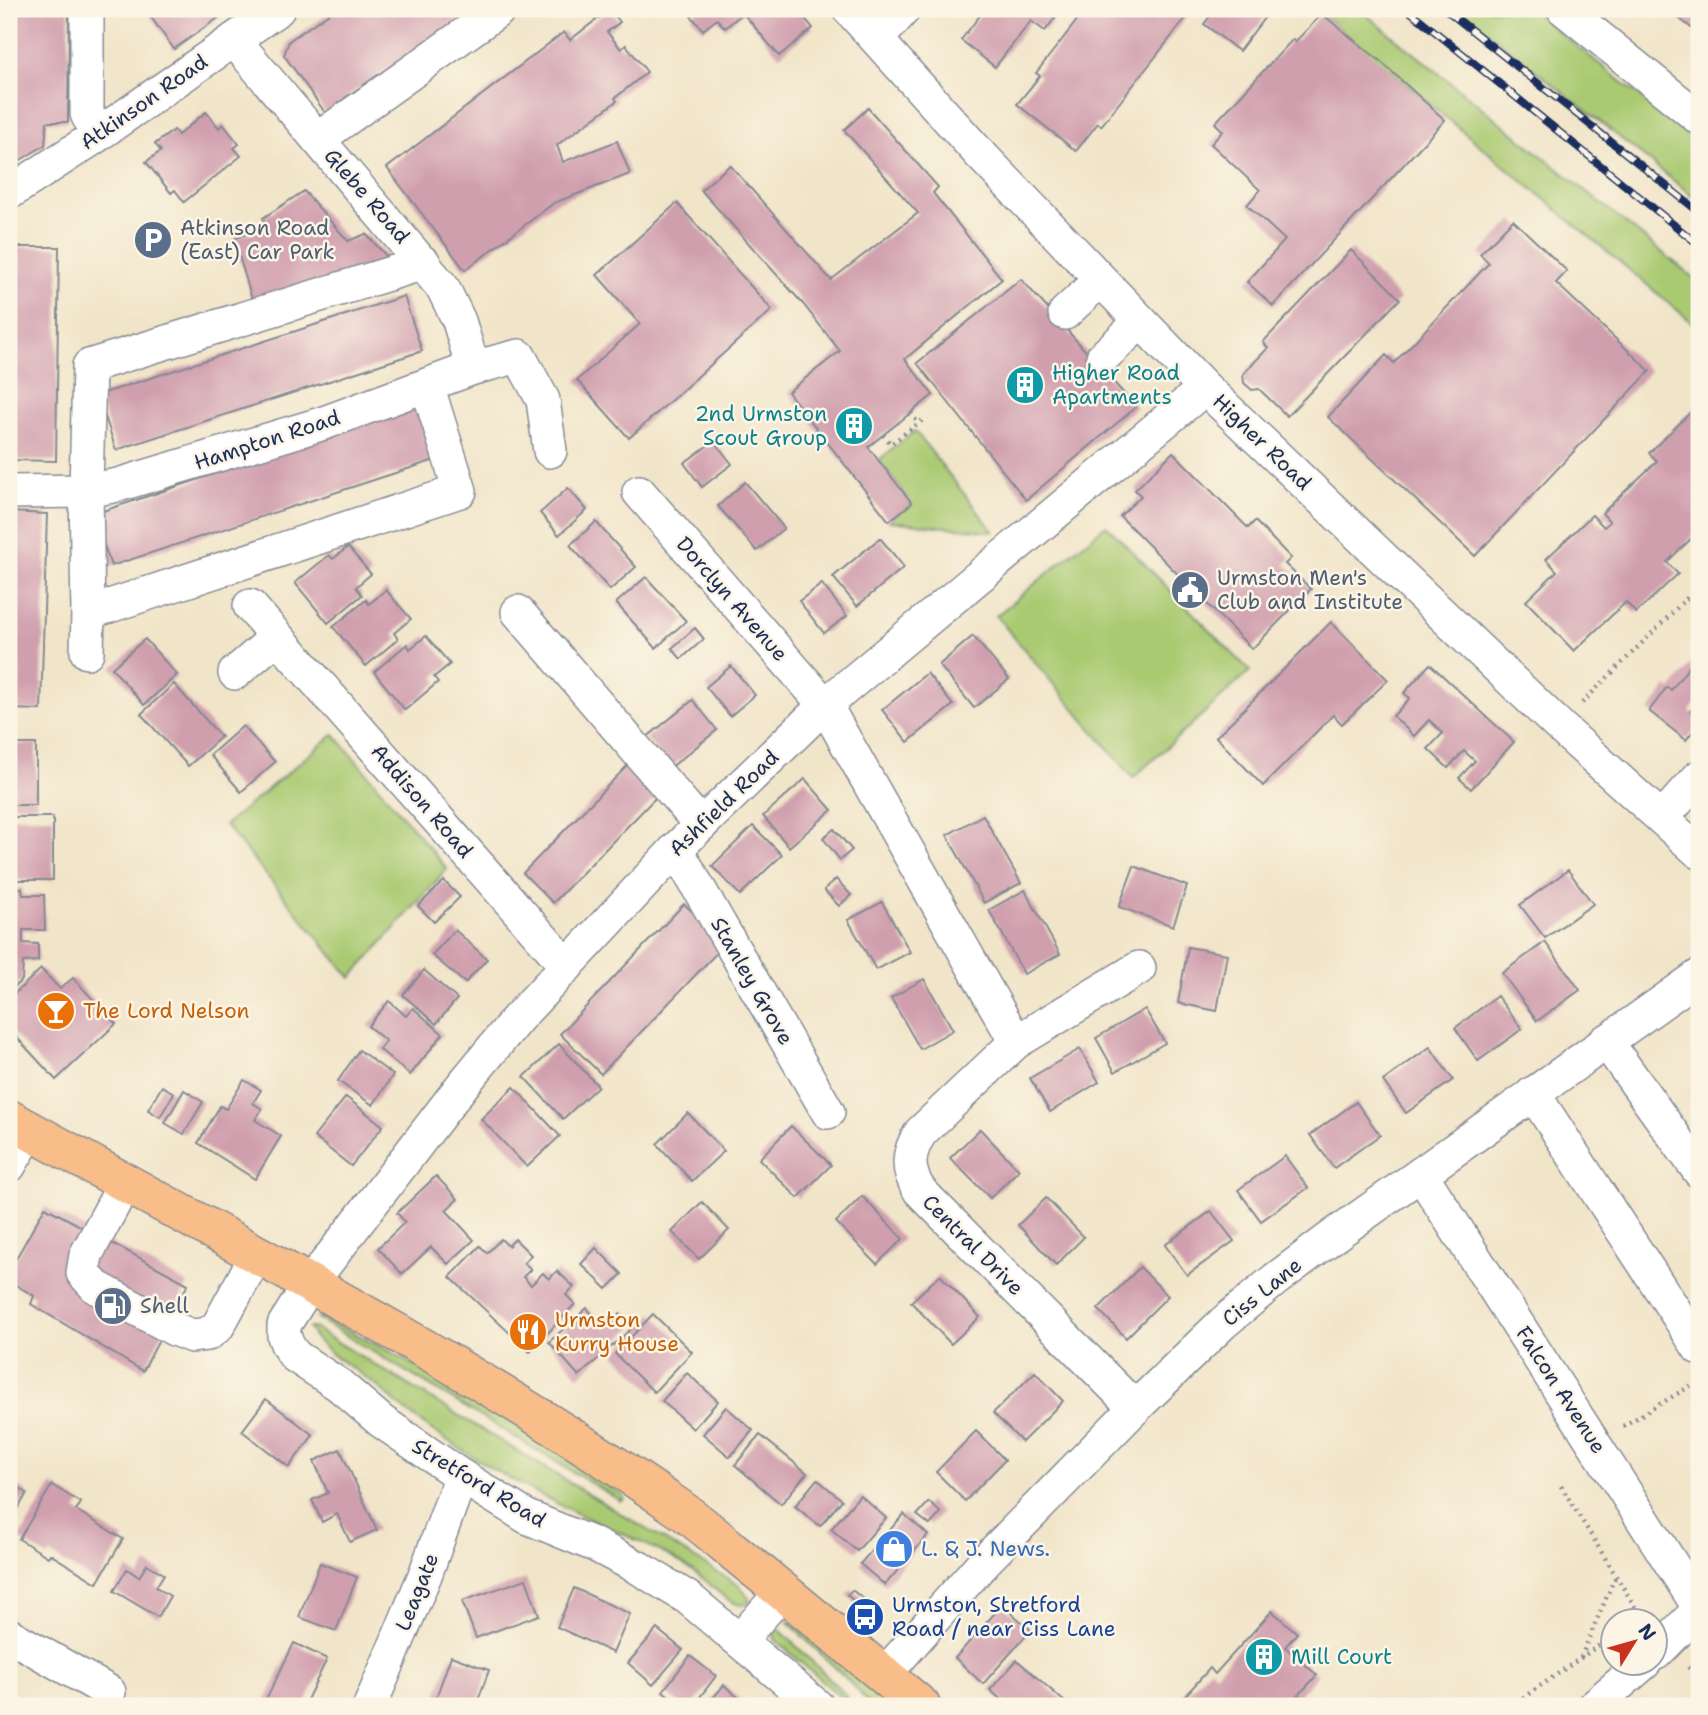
<svg xmlns="http://www.w3.org/2000/svg" width="1708" height="1715" viewBox="0 0 1708 1715" font-family="'Shantell Sans',sans-serif">
<style>
.green{fill:#aaca72;stroke:#627c68;stroke-width:2}
.building{fill:#d09fae}
.lines{fill:none;stroke-linecap:round;stroke-linejoin:round}
.minor-casing{stroke:#868a94;stroke-width:36}
.major-casing{stroke:#868a94;stroke-width:41}
.path{stroke:#868a94;stroke-width:4.5;stroke-dasharray:2 5;stroke-linecap:butt}
.minor{stroke:#fff;stroke-width:33}
.major{stroke:#f8bd89;stroke-width:38}
.rail-casing{stroke:#1b2f5e;stroke-width:8}
.rail{stroke:#fcf5e5;stroke-width:5;stroke-dasharray:16;stroke-linecap:butt}
.labels{text-anchor:middle;stroke-width:5;stroke-linejoin:round;paint-order:stroke}
.street-label{font-size:21px;fill:#1b2f5e;stroke:#fcf5e5}
.service-label{font-size:21px;fill:#4e5e75;stroke:#fcf5e5;text-anchor:start}
.culture-label{font-size:21px;fill:#0d838f;stroke:#fcf5e5;text-anchor:start}
.food-label{font-size:21px;fill:#c56008;stroke:#fcf5e5;text-anchor:start}
.shop-label{font-size:21px;fill:#366cbe;stroke:#fcf5e5;text-anchor:start}
.transit-label{font-size:21px;fill:#164399;stroke:#fcf5e5;text-anchor:start}
</style>
<rect width="100%" height="100%" fill="#fcf5e5"/>
<filter id="ink" filterUnits="userSpaceOnUse"><feTurbulence type="fractalNoise" baseFrequency=".0143" numOctaves="2"/><feDisplacementMap in="SourceGraphic" scale="14" xChannelSelector="R" yChannelSelector="G"/><feConvolveMatrix kernelMatrix="1 2 1 2 8 2 1 2 1" color-interpolation-filters="sRGB"/></filter>
<filter id="wash" filterUnits="userSpaceOnUse"><feTurbulence type="fractalNoise" baseFrequency=".00686" numOctaves="4" result="noise"/><feDisplacementMap in="SourceGraphic" scale="28" xChannelSelector="R" yChannelSelector="G"/><feGaussianBlur stdDeviation="1.57" result="paint"/><feColorMatrix in="noise" values="0 0 0 0 0 0 0 0 0 0 0 0 0 0 0 0 0 1.4 0 .05"/><feComposite in="paint" operator="in"/></filter>
<g filter="url(#wash)">
<rect width="100%" height="100%" fill="#f1e5c9"/>
<g class="green">
<polygon points="1316,9 1359,9 1699,282 1699,328"/>
<polygon points="1459,9 1530,9 1699,143 1699,201"/>
<polygon points="915,431 994,532 889,521 911,503 879,460"/>
<polygon points="1106,525 1250,671 1133,778 996,616"/>
<polygon points="334,734 447,869 351,978 225,825"/>
<polygon points="322,1317 395,1354 507,1419 623,1495 624,1499 621,1501 317,1318"/>
<path d="M 309,1328 L 314,1328 L 740,1586 L 749,1598 L 749,1603 C 732,1611 714,1586 701,1577 C 669,1552 629,1537 593,1521 C 530,1491 470,1459 414,1417 C 398,1406 385,1391 369,1380 C 352,1367 317,1348 309,1328 Z"/>
<polygon points="788,1622 793,1622 890,1706 871,1706 850,1682"/>
<polygon points="778,1628 847,1696 848,1699 841,1697 775,1640 774,1629"/>
</g>
<g id="blocks">
<g class="building">
<polygon points="9,9 69,9 68,122 47,122 45,145 9,167"/>
<polygon points="145,9 227,9 228,11 174,49"/>
<polygon points="335,9 491,9 460,18 345,98 349,104 329,118 284,55 289,41"/>
<polygon points="610,9 620,22 607,32 621,49 626,45 647,72 615,98 617,101 557,145 563,162 617,141 630,174 554,203 465,270 387,168 564,32 570,40"/>
<polygon points="699,9 797,9 813,28 779,56 743,13 725,28 717,19 703,30 691,16"/>
<polygon points="985,9 1043,9 1055,18 1045,31 1031,21 995,67 961,40"/>
<polygon points="1086,9 1193,9 1101,126 1098,123 1076,151 1017,104 1040,76 1036,73"/>
<polygon points="1216,9 1271,9 1239,51 1204,24"/>
<polygon points="1680,9 1699,9 1699,34 1675,15"/>
<polygon points="1322,14 1379,60 1445,120 1273,306 1247,282 1285,240 1247,205 1260,190 1211,144 1223,131 1215,123 1293,39 1295,42"/>
<polygon points="868,108 938,187 933,193 1002,279 905,359 933,395 868,447 912,503 889,521 788,392 840,351 803,304 701,190 730,165 831,280 918,213 844,130"/>
<polygon points="206,112 219,128 223,124 239,144 234,148 241,156 184,202 175,190 171,193 146,162 161,151 155,144 174,130 178,135"/>
<polygon points="304,191 348,241 366,234 392,262 254,306 234,239 266,226 263,218"/>
<polygon points="677,203 772,310 629,438 577,380 640,324 597,275"/>
<polygon points="1513,220 1567,271 1556,283 1650,371 1475,556 1328,417 1386,355 1394,363 1489,263 1480,254"/>
<polygon points="9,247 59,247 56,461 9,460"/>
<polygon points="1351,250 1400,299 1287,416 1259,389 1252,390 1244,383 1243,374 1268,348 1263,342"/>
<polygon points="1021,279 1136,407 1026,500 917,363"/>
<polygon points="404,296 422,351 116,450 98,395"/>
<polygon points="1699,404 1699,531 1667,562 1678,574 1636,613 1626,602 1574,651 1526,601 1557,571 1546,559 1592,515 1604,527 1610,522 1602,513 1657,461 1649,453"/>
<polygon points="423,405 441,458 111,566 94,514"/>
<polygon points="714,441 732,464 702,487 684,463"/>
<polygon points="1173,452 1248,528 1255,521 1291,558 1285,564 1311,589 1252,649 1120,516 1141,496 1135,490"/>
<polygon points="745,482 784,528 757,551 718,506"/>
<polygon points="568,488 587,510 559,535 540,513"/>
<polygon points="9,512 47,514 41,710 9,709"/>
<polygon points="596,522 636,567 610,590 570,545"/>
<polygon points="880,538 904,567 857,606 833,577"/>
<polygon points="348,547 371,574 356,587 362,595 328,623 295,583 329,555 333,559"/>
<polygon points="646,577 686,621 656,648 616,603"/>
<polygon points="822,584 847,616 824,633 799,601"/>
<polygon points="386,590 411,619 394,633 398,639 366,666 333,627 366,600 369,604"/>
<polygon points="1331,622 1388,680 1342,724 1333,715 1263,786 1216,737"/>
<polygon points="695,628 704,639 681,659 672,648"/>
<polygon points="426,636 450,664 434,677 438,682 405,710 374,672 407,644 410,649"/>
<polygon points="973,636 1009,679 974,708 939,665"/>
<polygon points="145,639 177,675 144,705 112,668"/>
<polygon points="1692,663 1698,668 1699,666 1699,699 1690,711 1699,719 1699,724 1686,740 1649,711 1667,687 1671,690"/>
<polygon points="1430,664 1514,742 1471,789 1459,778 1475,761 1464,751 1448,768 1428,749 1443,733 1429,720 1414,736 1393,716 1410,698 1404,693"/>
<polygon points="731,666 755,695 730,716 706,687"/>
<polygon points="927,673 953,705 908,742 882,710"/>
<polygon points="174,684 221,737 188,766 141,714"/>
<polygon points="693,700 717,730 670,768 646,738"/>
<polygon points="243,726 275,762 241,792 210,755"/>
<rect x="9" y="744" width="27" height="61"/>
<polygon points="631,762 662,791 553,903 523,873"/>
<polygon points="805,779 832,810 789,847 763,816"/>
<polygon points="983,815 1021,883 984,903 947,835"/>
<rect x="9" y="817" width="44" height="63"/>
<polygon points="753,826 782,855 740,895 712,866"/>
<polygon points="834,829 852,850 840,860 823,838"/>
<polygon points="1134,866 1187,886 1173,926 1119,907"/>
<polygon points="1568,870 1593,904 1545,938 1520,905"/>
<polygon points="836,879 851,895 839,906 824,890"/>
<polygon points="444,881 460,897 434,922 418,906"/>
<polygon points="9,888 22,888 23,895 44,895 45,930 23,930 23,943 38,944 38,961 23,962 22,980 9,991"/>
<polygon points="1025,890 1060,954 1024,974 989,910"/>
<polygon points="882,902 910,952 876,970 848,920"/>
<polygon points="684,904 726,943 601,1074 560,1034"/>
<polygon points="455,930 487,959 465,983 432,955"/>
<polygon points="1545,942 1580,990 1537,1021 1502,973"/>
<polygon points="1188,947 1227,954 1217,1011 1178,1003"/>
<polygon points="41,969 60,989 73,978 116,1024 56,1080 9,1029 9,999"/>
<polygon points="424,970 457,999 436,1024 403,995"/>
<polygon points="924,979 953,1030 920,1049 891,998"/>
<polygon points="1497,996 1522,1029 1478,1061 1455,1028"/>
<polygon points="389,1001 406,1016 413,1008 443,1034 410,1075 379,1049 386,1041 368,1026"/>
<polygon points="1145,1009 1165,1043 1115,1072 1096,1038"/>
<polygon points="559,1044 598,1086 563,1119 524,1077"/>
<polygon points="1430,1047 1453,1080 1406,1113 1383,1081"/>
<polygon points="1080,1049 1099,1082 1050,1112 1030,1078"/>
<polygon points="359,1050 393,1075 373,1105 338,1081"/>
<polygon points="244,1080 261,1090 253,1103 262,1109 255,1120 281,1136 255,1179 198,1143 220,1106 226,1109"/>
<polygon points="162,1086 174,1093 160,1117 148,1110"/>
<polygon points="514,1087 560,1136 527,1167 481,1119"/>
<polygon points="184,1090 203,1102 184,1134 165,1123"/>
<polygon points="346,1097 383,1126 351,1166 314,1137"/>
<polygon points="1356,1102 1380,1135 1334,1168 1310,1135"/>
<polygon points="688,1113 724,1151 692,1181 657,1144"/>
<polygon points="791,1126 831,1165 798,1198 759,1159"/>
<polygon points="980,1129 1019,1170 990,1198 950,1158"/>
<polygon points="1285,1156 1308,1188 1261,1221 1238,1190"/>
<polygon points="436,1176 458,1199 446,1210 474,1240 448,1264 431,1247 402,1274 378,1248 405,1222 397,1213"/>
<polygon points="862,1196 903,1239 877,1264 836,1222"/>
<polygon points="1046,1198 1084,1237 1056,1265 1018,1225"/>
<polygon points="702,1202 729,1230 699,1259 672,1232"/>
<polygon points="45,1207 188,1284 143,1371 31,1304 34,1296 9,1281 9,1271"/>
<polygon points="1211,1211 1234,1241 1187,1275 1165,1245"/>
<polygon points="501,1239 508,1246 515,1239 531,1255 524,1263 531,1269 523,1277 531,1285 543,1273 549,1279 557,1271 574,1287 566,1295 575,1304 530,1352 450,1277 480,1246 487,1253"/>
<polygon points="596,1248 622,1274 607,1289 581,1264"/>
<polygon points="1140,1267 1168,1296 1126,1338 1098,1309"/>
<polygon points="940,1275 980,1317 951,1344 911,1302"/>
<polygon points="587,1308 605,1329 620,1314 632,1328 579,1376 549,1342"/>
<polygon points="653,1314 692,1352 654,1392 615,1354"/>
<polygon points="1035,1372 1063,1401 1022,1442 993,1413"/>
<polygon points="687,1373 718,1401 693,1429 662,1401"/>
<polygon points="266,1399 313,1435 289,1467 242,1431"/>
<polygon points="726,1407 753,1430 730,1457 703,1434"/>
<polygon points="976,1431 1005,1460 965,1501 936,1472"/>
<polygon points="760,1435 807,1473 781,1504 735,1465"/>
<polygon points="340,1449 377,1530 350,1542 337,1514 322,1522 312,1500 328,1493 314,1461"/>
<polygon points="817,1479 842,1500 820,1526 795,1506"/>
<polygon points="9,1481 27,1493 9,1524"/>
<polygon points="52,1485 81,1503 76,1510 123,1539 97,1583 50,1554 48,1557 19,1539"/>
<polygon points="860,1495 886,1518 857,1551 831,1529"/>
<polygon points="929,1502 941,1513 930,1525 917,1515"/>
<polygon points="904,1514 928,1535 885,1585 860,1564"/>
<polygon points="320,1563 357,1577 336,1631 299,1617"/>
<polygon points="147,1564 164,1574 156,1587 170,1596 158,1617 114,1591 127,1569 139,1577"/>
<polygon points="526,1579 539,1615 476,1638 462,1601"/>
<polygon points="574,1588 630,1614 613,1653 557,1627"/>
<polygon points="852,1590 867,1602 862,1608 847,1595"/>
<polygon points="1002,1605 1031,1630 983,1684 955,1658"/>
<polygon points="1272,1611 1297,1633 1285,1647 1317,1675 1289,1706 1176,1706 1210,1668 1215,1674"/>
<polygon points="657,1629 683,1650 653,1685 628,1663"/>
<polygon points="294,1643 327,1659 304,1706 269,1706 264,1704"/>
<polygon points="451,1656 489,1670 476,1706 433,1706"/>
<polygon points="690,1656 716,1676 693,1706 682,1706 663,1691"/>
<polygon points="1017,1660 1066,1703 1063,1706 1008,1706 990,1690"/>
<polygon points="724,1685 748,1706 706,1706"/>
</g>
</g>
</g>
<g filter="url(#ink)">
<use href="#blocks" fill-opacity="0" stroke="#868a94" stroke-width="2"/>
<g class="lines">
<defs>
<g id="minor">
<polyline points="87,9 87,114 98,135"/>
<polyline points="849,9 979,153 1205,388 1558,725 1699,852"/>
<polyline points="1564,9 1699,118"/>
<polyline points="877,39 904,9"/>
<polyline points="234,40 443,288 459,321 473,368"/>
<polyline points="318,139 500,9"/>
<polyline points="9,193 89,141 278,9"/>
<polyline points="424,263 89,366 86,491 88,613 460,491 427,385"/>
<polyline points="1065,313 1100,280"/>
<polyline points="1103,357 1140,322"/>
<polyline points="9,492 86,491 118,485 324,423 473,368 519,356 543,400 550,451"/>
<polyline points="639,492 825,705 1016,1042"/>
<polyline points="250,606 567,966"/>
<polyline points="518,612 701,825"/>
<polyline points="87,652 88,613"/>
<polyline points="235,673 277,637"/>
<polyline points="1662,818 1699,777"/>
<polyline points="676,849 828,1112"/>
<polyline points="1606,1041 1699,1171"/>
<polyline points="1533,1093 1699,1348"/>
<polyline points="9,1166 30,1131"/>
<polyline points="1421,1174 1699,1607"/>
<polyline points="125,1183 86,1255 83,1273 96,1287 174,1329 192,1336 208,1334 218,1326 256,1256"/>
<path d="M 1135,1408 L 920,1191 C 906,1170 907,1153 921,1132 L 1016,1042 L 1139,968"/>
<polyline points="9,1635 109,1692"/>
<polyline points="740,1640 783,1591"/>
<polyline points="1656,1653 1699,1610"/>
<polyline points="884,1675 983,1563 1135,1408 1223,1323 1276,1279 1332,1237 1699,976"/>
<polyline points="370,1706 425,1575 461,1476"/>
<polyline points="817,1706 688,1598 639,1568 595,1545 527,1517 461,1476 381,1421 339,1385 295,1356 288,1346 284,1336 284,1325 310,1284 461,1087 517,1019 676,849 825,705 1205,388"/>
<polyline points="1594,1706 1645,1662"/>
</g>
<path id="major" d="M 9,1119 C 235,1244 467,1362 680,1509 C 702,1524 723,1543 744,1560 C 804,1608 862,1657 921,1706"/>
</defs>
<use href="#minor" class="minor-casing"/>
<use href="#major" class="major-casing"/>
<g class="path">
<polyline points="911,413 918,423"/>
<polyline points="883,435 891,444 924,419"/>
<polyline points="1582,703 1699,586"/>
<polyline points="1623,1426 1697,1382"/>
<polyline points="1561,1486 1643,1620"/>
<polyline points="1581,1657 1616,1575"/>
<polyline points="1688,1667 1699,1676"/>
<polyline points="1511,1706 1614,1635"/>
<polyline points="1698,1706 1699,1704"/>
</g>
<use href="#minor" class="minor"/>
<use href="#major" class="major"/>
<defs>
<g id="rail">
<polyline points="1407,9 1699,245"/>
<polyline points="1445,9 1699,212"/>
</g>
</defs>
<use href="#rail" class="rail-casing"/>
<use href="#rail" class="rail"/>
</g>
</g>
<defs>
<symbol id="parking-disc" viewBox="-11 -11 22 22"><circle r="9.5" fill="#5c6f8a" stroke="#fcf5e5"/><path d="M-3.5-5.5H1a3.5 3.5 0 0 1 0 7H-1V5.5H-3.5ZM-1-3.4V-.6H.8a1.4 1.4 0 0 0 0-2.8Z" fill="#fff"/></symbol>
<symbol id="building-disc" viewBox="-11 -11 22 22"><circle r="9.5" fill="#0f9aa8" stroke="#fcf5e5"/><path d="M-4-6H4V6H1V3H-1V6H-4ZM-2.5-4.3h1.7v1.8h-1.7ZM.8-4.3h1.7v1.8H.8ZM-2.5-1h1.7V.8h-1.7ZM.8-1h1.7V.8H.8Z" fill="#fff"/></symbol>
<symbol id="civic-disc" viewBox="-11 -11 22 22"><circle r="9.5" fill="#5c6f8a" stroke="#fcf5e5"/><path d="M-.6-6.5H3V-4.5H.6V-3L4-1V1h2V6H-6V1h2V-1L-.6-3ZM-1.2 2.5V6h2.4V2.5Z" fill="#fff"/></symbol>
<symbol id="bar-disc" viewBox="-11 -11 22 22"><circle r="9.5" fill="#e8710a" stroke="#fcf5e5"/><path d="M-6-5H6L.8 .8V4.5H3.5V6h-7V4.5H-.8V.8Z" fill="#fff"/></symbol>
<symbol id="fuel-disc" viewBox="-11 -11 22 22"><circle r="9.5" fill="#5c6f8a" stroke="#fcf5e5"/><path d="M-5.5-6h7V0h2V4h1.3V-2.5L3-4.5l.8-.8L6-3V5H2.5V1h-1V6h-7ZM-4.2-4.7v3.2H.2V-4.7Z" fill="#fff"/></symbol>
<symbol id="restaurant-disc" viewBox="-11 -11 22 22"><circle r="9.5" fill="#e8710a" stroke="#fcf5e5"/><path d="M-5-6h1v4h1v-4h1v4h1v-4h1v5L-1.5 .5V6h-2V.5L-5-1ZM5-6V6H3V1.5H1.5Q1.5-4 5-6Z" fill="#fff"/></symbol>
<symbol id="shop-disc" viewBox="-11 -11 22 22"><circle r="9.5" fill="#3f7fe0" stroke="#fcf5e5"/><path d="M-5-2.5h2.3a2.7 3.5 0 0 1 5.4 0H5L5.5 6h-11ZM-1.5-2.5h3a1.5 2.3 0 0 0-3 0Z" fill="#fff"/></symbol>
<symbol id="bus-disc" viewBox="-11 -11 22 22"><circle r="9.5" fill="#1a4fb4" stroke="#fcf5e5"/><path d="M-5-6H5V4H4V6H2V4H-2V6H-4V4H-5ZM-3.5-4V0h7V-4ZM-3.5 1.2v1.5H-2V1.2ZM2 1.2v1.5H3.5V1.2Z" fill="#fff"/></symbol>
</defs>
<g fill-rule="evenodd">
<use href="#parking-disc" x="131" y="218" width="44" height="44"/>
<use href="#building-disc" x="1003" y="363" width="44" height="44"/>
<use href="#building-disc" x="832" y="404" width="44" height="44"/>
<use href="#civic-disc" x="1168" y="568" width="44" height="44"/>
<use href="#bar-disc" x="34" y="989" width="44" height="44"/>
<use href="#fuel-disc" x="91" y="1284" width="44" height="44"/>
<use href="#restaurant-disc" x="506" y="1310" width="44" height="44"/>
<use href="#shop-disc" x="872" y="1527" width="44" height="44"/>
<use href="#bus-disc" x="843" y="1595" width="44" height="44"/>
<use href="#building-disc" x="1242" y="1635" width="44" height="44"/>
</g>
<g class="labels">
<g class="street-label">
<text transform="translate(144 102) rotate(-35)" y="7">Atkinson Road</text>
<text transform="translate(367 196) rotate(49)" y="7">Glebe Road</text>
<text transform="translate(267 440) rotate(-18)" y="7">Hampton Road</text>
<text transform="translate(1262 442) rotate(44)" y="7">Higher Road</text>
<text transform="translate(732 599) rotate(49)" y="7">Dorclyn Avenue</text>
<text transform="translate(422 801) rotate(49)" y="7">Addison Road</text>
<text transform="translate(724 803) rotate(-44)" y="7">Ashfield Road</text>
<text transform="translate(752 981) rotate(60)" y="7">Stanley Grove</text>
<text transform="translate(973 1245) rotate(45)" y="7">Central Drive</text>
<text transform="translate(1262 1292) rotate(-39)" y="7">Ciss Lane</text>
<text transform="translate(1561 1390) rotate(57)" y="7">Falcon Avenue</text>
<text transform="translate(479 1483) rotate(31)" y="7">Stretford Road</text>
<text transform="translate(417 1592) rotate(-68)" y="7">Leagate</text>
</g>
<g class="service-label">
<text x="180" y="235">Atkinson Road<tspan x="180" dy="24">(East) Car Park</tspan></text>
<text x="1217" y="585">Urmston Men's<tspan x="1217" dy="24">Club and Institute</tspan></text>
<text x="140" y="1313">Shell</text>
</g>
<g class="culture-label">
<text x="1052" y="380">Higher Road<tspan x="1052" dy="24">Apartments</tspan></text>
<text x="827" y="421" text-anchor="end">2nd Urmston<tspan x="827" dy="24">Scout Group</tspan></text>
<text x="1291" y="1664">Mill Court</text>
</g>
<g class="food-label">
<text x="83" y="1018">The Lord Nelson</text>
<text x="555" y="1327">Urmston<tspan x="555" dy="24">Kurry House</tspan></text>
</g>
<g class="shop-label">
<text x="921" y="1556">L. &amp; J. News.</text>
</g>
<g class="transit-label">
<text x="892" y="1612">Urmston, Stretford<tspan x="892" dy="24">Road / near Ciss Lane</tspan></text>
</g>
</g>
<rect width="1708" height="1715" fill="none" stroke="#fcf5e5" stroke-width="35"/>
<g transform="translate(1634 1642) rotate(53)"><circle r="33" fill="#fcf5e5" stroke="#a2a6af" stroke-width="2"/>
<path d="M0-5L12 26L0 18L-12 26Z" fill="#c8321e"/>
<text y="-10" font-size="19" font-weight="bold" text-anchor="middle" fill="#1b2f5e">N</text>
</g>
</svg>
